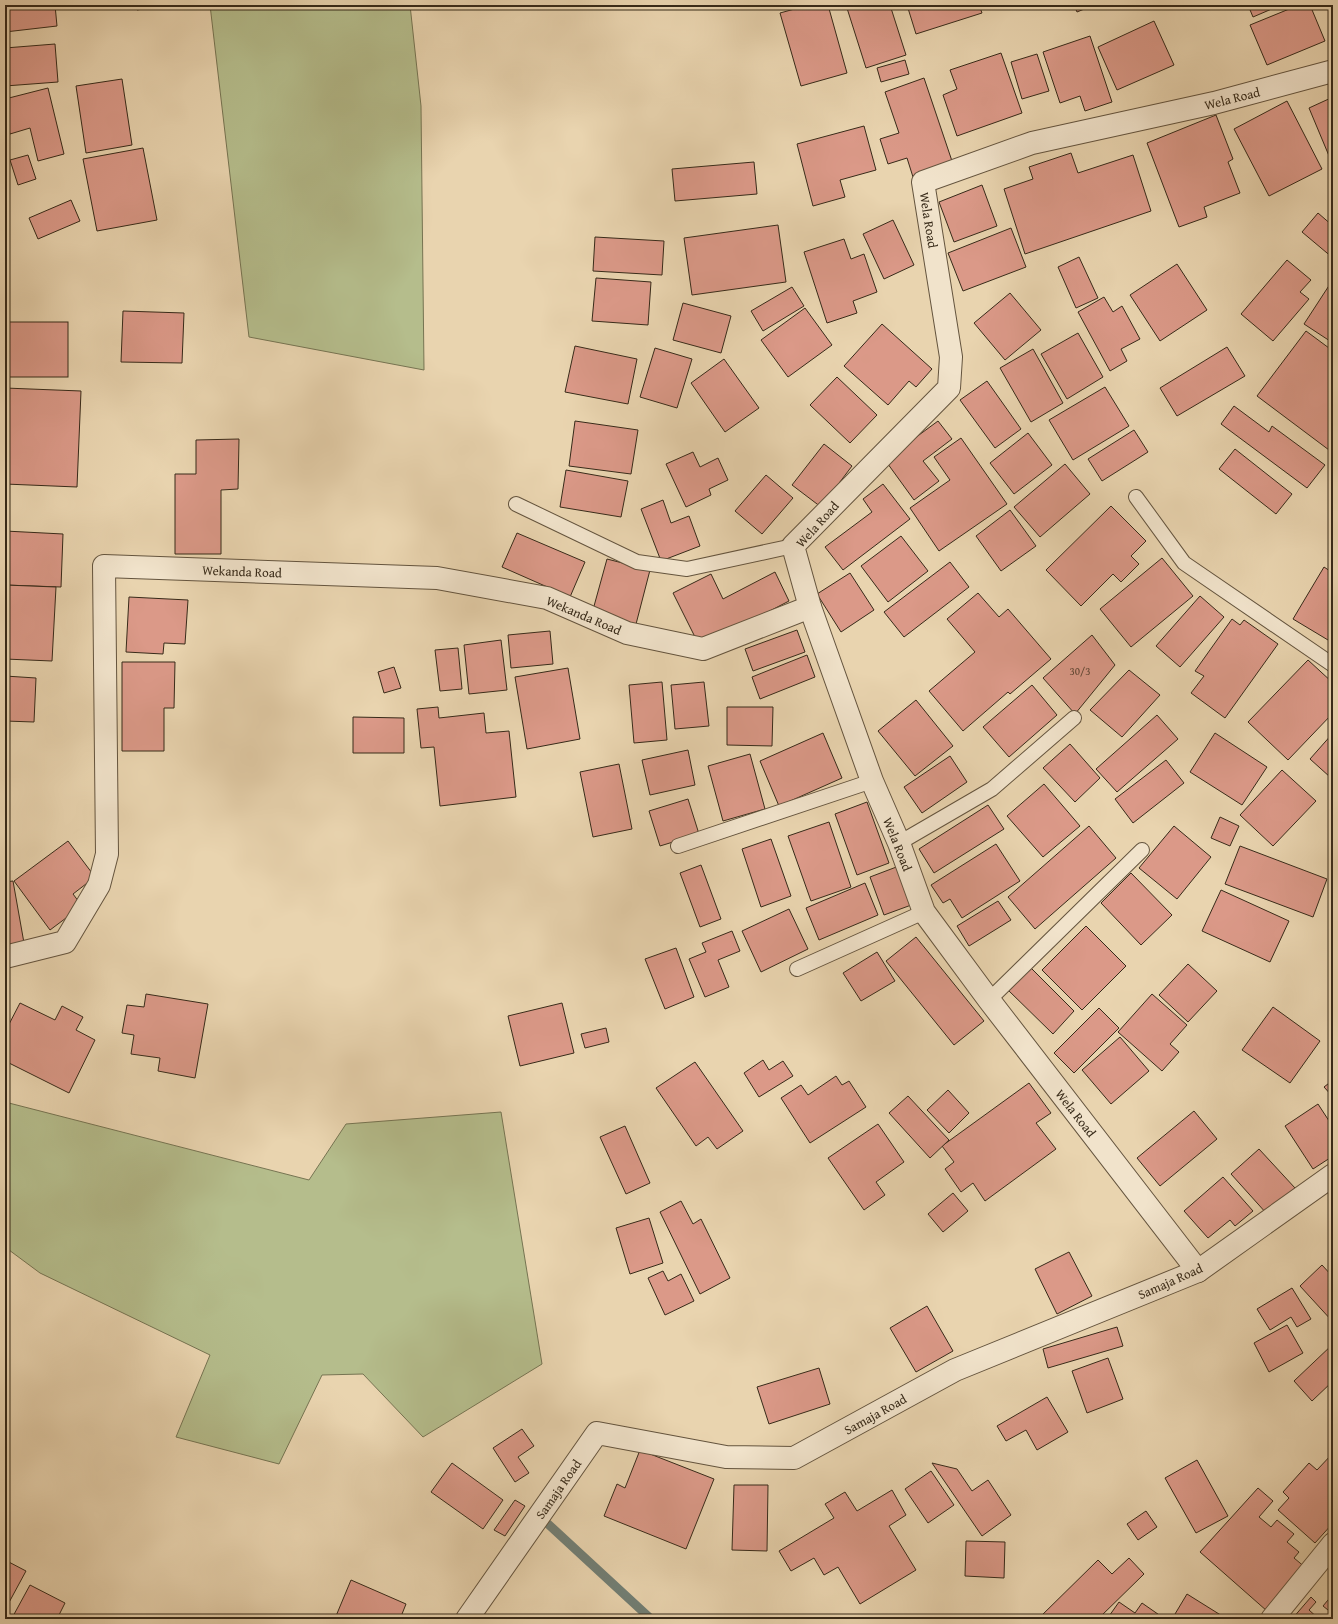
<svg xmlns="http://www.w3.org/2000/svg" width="1338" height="1624" viewBox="0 0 1338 1624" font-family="'Gentium Book Plus',serif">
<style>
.green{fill:#b5bd8c;stroke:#767452}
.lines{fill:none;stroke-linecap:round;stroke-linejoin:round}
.stream{stroke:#727f75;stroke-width:9}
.building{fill:#db9988;stroke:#372a19}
.service-casing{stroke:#64543e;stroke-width:16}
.minor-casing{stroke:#64543e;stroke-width:24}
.service{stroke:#f1e3cb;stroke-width:14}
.minor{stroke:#f1e3cb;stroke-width:22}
.labels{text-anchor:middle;stroke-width:3.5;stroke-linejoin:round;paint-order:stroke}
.number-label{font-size:11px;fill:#604635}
.street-label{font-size:13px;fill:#372a19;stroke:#f1e3cb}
</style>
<rect width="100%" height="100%" fill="#e9d4af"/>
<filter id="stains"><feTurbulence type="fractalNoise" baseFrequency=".005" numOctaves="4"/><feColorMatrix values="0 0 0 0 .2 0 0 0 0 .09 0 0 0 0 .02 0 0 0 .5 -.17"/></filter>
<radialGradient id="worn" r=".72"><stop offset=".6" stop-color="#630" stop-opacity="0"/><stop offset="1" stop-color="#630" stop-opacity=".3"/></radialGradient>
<g class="green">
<polygon points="210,5 410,5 421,106 424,370 249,337"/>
<polygon points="5,1102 309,1180 346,1124 501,1112 542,1364 423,1437 363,1374 322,1375 279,1464 176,1437 210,1355 40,1273 5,1247"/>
</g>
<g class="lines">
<polyline class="stream" points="548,1524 651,1619"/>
</g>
<g class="building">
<polygon points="5,5 55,5 57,26 5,32"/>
<polygon points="136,5 167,5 137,10"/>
<polygon points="809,5 828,5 847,73 801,86 780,13"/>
<polygon points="846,5 890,5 906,55 866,68"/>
<polygon points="907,5 979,5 982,13 916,34"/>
<polygon points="1074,5 1094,5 1077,12"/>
<polygon points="1248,5 1281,5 1253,17"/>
<polygon points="1299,5 1310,5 1325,41 1267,65 1250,25"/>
<polygon points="1154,21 1174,65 1117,90 1098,47"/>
<polygon points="1090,36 1112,102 1085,111 1080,96 1060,103 1043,52"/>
<polygon points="55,44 58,82 5,86 5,48"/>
<polygon points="1001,53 1022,113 957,136 943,95 957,89 950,70"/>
<polygon points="1037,54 1049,91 1022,99 1011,62"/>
<polygon points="905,60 909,74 881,82 877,68"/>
<polygon points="924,78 953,164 913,177 907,158 888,164 880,139 899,133 885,92"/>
<polygon points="122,79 132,145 86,153 76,86"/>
<polygon points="48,88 64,154 38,161 30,128 10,134 5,115 5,99"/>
<polygon points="1333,97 1333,163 1332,163 1309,108"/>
<polygon points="1287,101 1322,169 1269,196 1234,129"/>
<polygon points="1216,115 1233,159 1228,162 1240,193 1204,207 1207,217 1179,227 1147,143"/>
<polygon points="864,126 876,170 840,180 845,197 813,206 797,144"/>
<polygon points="143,148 157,220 97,231 83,159"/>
<polygon points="1071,153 1078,173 1133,155 1151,211 1025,254 1004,189 1033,179 1029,167"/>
<polygon points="28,155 36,179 18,185 10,160"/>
<polygon points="754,162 757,194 675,201 672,169"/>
<polygon points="982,185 997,226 954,242 939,202"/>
<polygon points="71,200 80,221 38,239 29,218"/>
<polygon points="1318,213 1333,226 1333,258 1302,232"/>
<polygon points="893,220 914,265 884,279 863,234"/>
<polygon points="778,225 786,282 692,295 684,238"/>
<polygon points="1011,228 1026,267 963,291 948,253"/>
<polygon points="595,237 664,241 662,275 593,271"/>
<polygon points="844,239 851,259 864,254 877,292 853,301 857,313 827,323 804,252"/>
<polygon points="1079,257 1098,298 1076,308 1058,267"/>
<polygon points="1287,260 1311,280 1300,292 1309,299 1273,341 1241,314"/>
<polygon points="1177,264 1207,310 1160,341 1130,295"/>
<polygon points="596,278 651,282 648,325 592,321"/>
<polygon points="1332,281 1333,282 1333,343 1304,324"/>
<polygon points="792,287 804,306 763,331 751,311"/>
<polygon points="1010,293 1041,330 1005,360 974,323"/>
<polygon points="1104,297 1113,312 1122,306 1140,339 1121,349 1127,361 1110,371 1078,312"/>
<polygon points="683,303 731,316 721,353 673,340"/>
<polygon points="805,308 832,345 788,377 761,340"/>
<polygon points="123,311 184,313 182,363 121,362"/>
<rect x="5" y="322" width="63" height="55"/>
<polygon points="882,324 932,369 916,387 909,381 888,405 844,366"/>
<polygon points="1306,331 1333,351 1333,453 1257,396"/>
<polygon points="1078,333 1103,377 1067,399 1041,354"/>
<polygon points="575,346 637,359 628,404 565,392"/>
<polygon points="1227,347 1245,376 1177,416 1160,388"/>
<polygon points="655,348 692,359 677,408 640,397"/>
<polygon points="1033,349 1063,403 1031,422 1000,368"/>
<polygon points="724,359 759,408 725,432 691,383"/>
<polygon points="837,377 877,415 850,443 810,405"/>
<polygon points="987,381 1021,429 995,448 960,400"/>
<polygon points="1105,387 1129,426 1073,460 1049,420"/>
<polygon points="5,388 81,391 77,487 5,484"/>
<polygon points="1234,406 1269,432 1272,426 1325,465 1307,488 1221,424"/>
<polygon points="575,421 638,430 631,474 569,466"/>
<polygon points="938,421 952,439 923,461 939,481 914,500 885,460"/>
<polygon points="1134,430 1148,452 1102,481 1088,459"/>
<polygon points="1028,433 1052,465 1014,494 990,463"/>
<polygon points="961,438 1007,504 939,551 910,508 950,480 934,457"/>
<polygon points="239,439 238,489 221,490 221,554 175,554 175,474 196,474 196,440"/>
<polygon points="824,444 852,466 821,507 792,485"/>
<polygon points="1235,449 1292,494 1276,514 1219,469"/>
<polygon points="693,452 700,467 718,458 728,480 709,489 711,495 686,507 666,464"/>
<polygon points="1065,464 1090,494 1040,537 1014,507"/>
<polygon points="566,470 628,481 621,517 560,507"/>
<polygon points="766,475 793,498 762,534 735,511"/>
<polygon points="883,484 910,519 843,570 825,547 872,512 863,499"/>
<polygon points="663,500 671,523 689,516 700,546 661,561 641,509"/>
<polygon points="1111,506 1146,541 1131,556 1139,564 1121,582 1113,574 1081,606 1046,570"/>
<polygon points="1010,510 1036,546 1001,571 976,536"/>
<polygon points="5,531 63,534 61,587 5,585"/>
<polygon points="517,533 585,562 570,597 502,567"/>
<polygon points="901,536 928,571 888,602 861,566"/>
<polygon points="1162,558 1193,596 1131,647 1100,609"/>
<polygon points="607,559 650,570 635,628 591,617"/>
<polygon points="950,562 969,587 904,637 884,612"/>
<polygon points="1324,567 1333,573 1333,643 1293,619"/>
<polygon points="775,572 789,601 700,647 673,593 711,574 723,599"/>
<polygon points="850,573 874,610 841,632 817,594"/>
<polygon points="5,585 56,587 52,661 5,659"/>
<polygon points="978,593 999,617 1008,609 1051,659 1010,694 1008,692 963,731 929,691 975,652 947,619"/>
<polygon points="1200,596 1224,617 1180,667 1156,646"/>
<polygon points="129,597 188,600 185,644 164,643 163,654 126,652"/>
<polygon points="1232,619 1240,625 1244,620 1278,644 1225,718 1191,693 1204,676 1195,671"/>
<polygon points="797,630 805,652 753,671 745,649"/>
<polygon points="550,631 553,664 511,668 508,635"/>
<polygon points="1092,635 1115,665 1075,714 1043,678"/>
<polygon points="501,640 507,690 469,694 464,645"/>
<polygon points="458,648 462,689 440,691 435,650"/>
<polygon points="807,655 815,677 760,699 752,677"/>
<polygon points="1308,660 1333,683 1333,713 1288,760 1248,722"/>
<polygon points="122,662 175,662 174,708 164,708 164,751 122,751"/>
<polygon points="394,667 401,688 384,693 378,672"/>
<polygon points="568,668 580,739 527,749 515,677"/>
<polygon points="1129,670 1160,695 1122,737 1090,710"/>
<polygon points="5,676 36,678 34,722 5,721"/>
<polygon points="662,682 667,740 634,743 629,685"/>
<polygon points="704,682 709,726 675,729 671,685"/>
<polygon points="1032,685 1057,715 1009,757 983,727"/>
<polygon points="916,700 953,746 915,776 878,731"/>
<polygon points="438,707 439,718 484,713 486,733 509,731 516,797 440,806 434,747 421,748 417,709"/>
<polygon points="727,707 773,707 772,746 727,745"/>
<polygon points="1157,715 1178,739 1117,792 1096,769"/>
<polygon points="353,717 404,718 404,753 353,753"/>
<polygon points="823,733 842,778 779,806 760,761"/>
<polygon points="1215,733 1267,767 1242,805 1190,772"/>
<polygon points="1333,733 1333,773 1330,777 1310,759"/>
<polygon points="1070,744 1100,778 1075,802 1043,768"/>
<polygon points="688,750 695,785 650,795 642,760"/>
<polygon points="750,754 765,809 723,821 708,766"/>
<polygon points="950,756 967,782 922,813 904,787"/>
<polygon points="1166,760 1184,783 1133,823 1115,799"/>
<polygon points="619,764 632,829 593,837 580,772"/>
<polygon points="1282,770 1316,801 1273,846 1240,815"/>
<polygon points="1044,784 1080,826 1043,857 1007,816"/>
<polygon points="688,799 699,834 660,846 649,811"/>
<polygon points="867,802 889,863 857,875 835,814"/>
<polygon points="988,805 1004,829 934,873 919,849"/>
<polygon points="1220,817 1239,826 1230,846 1211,838"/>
<polygon points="829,822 851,887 811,901 788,836"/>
<polygon points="1089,826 1116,858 1035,929 1008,897"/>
<polygon points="1174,826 1211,857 1177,899 1139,868"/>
<polygon points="771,839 791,896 761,907 742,849"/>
<polygon points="68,841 95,877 73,894 82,906 50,930 14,881"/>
<polygon points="996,844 1020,881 962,918 950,899 943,903 931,885"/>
<polygon points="1240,846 1327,879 1313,917 1225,884"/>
<polygon points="701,865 721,919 700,927 680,873"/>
<polygon points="899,866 914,904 884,915 870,877"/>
<polygon points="1131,873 1172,915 1141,945 1101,903"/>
<polygon points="13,881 24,943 5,946 5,882"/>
<polygon points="865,883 878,915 819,940 806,908"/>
<polygon points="1221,890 1289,921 1270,962 1202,931"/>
<polygon points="998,901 1011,920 969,946 957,926"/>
<polygon points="789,909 808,949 761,972 742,931"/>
<polygon points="1086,926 1126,966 1082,1010 1042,970"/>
<polygon points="732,931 740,951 718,960 729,987 705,997 689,959 706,952 702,943"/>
<polygon points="916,937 984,1021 954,1045 886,961"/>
<polygon points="676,948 694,997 665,1009 645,959"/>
<polygon points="877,952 895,981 861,1001 843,973"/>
<polygon points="1188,964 1217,991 1188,1022 1159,995"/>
<polygon points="1029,966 1074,1011 1053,1034 1007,989"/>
<polygon points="146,994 208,1004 195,1078 158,1071 160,1058 131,1054 134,1035 122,1033 127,1005 144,1007"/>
<polygon points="1152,994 1187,1025 1170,1044 1179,1052 1162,1071 1118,1032"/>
<polygon points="20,1003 55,1020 62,1006 83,1017 76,1030 95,1040 69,1093 5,1061 5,1032"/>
<polygon points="562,1003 574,1053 520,1066 508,1016"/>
<polygon points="1273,1007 1320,1041 1290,1083 1242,1050"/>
<polygon points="1099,1008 1119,1028 1074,1073 1054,1053"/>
<polygon points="606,1028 609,1042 585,1048 581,1034"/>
<polygon points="1120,1037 1149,1071 1111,1104 1082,1070"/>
<polygon points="763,1060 769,1070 783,1061 793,1076 759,1097 744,1073"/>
<polygon points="695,1062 743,1131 717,1149 708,1137 696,1146 656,1088"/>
<polygon points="836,1076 842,1085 849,1081 866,1107 810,1143 781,1098 801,1085 808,1095"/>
<polygon points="1333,1080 1333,1097 1324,1087"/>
<polygon points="1029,1083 1051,1113 1036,1123 1056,1149 985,1201 973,1183 961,1192 945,1169 954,1162 942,1146"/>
<polygon points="948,1090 969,1113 949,1133 927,1110"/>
<polygon points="908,1096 949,1140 930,1158 889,1113"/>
<polygon points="1318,1104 1333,1127 1333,1156 1313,1169 1285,1126"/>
<polygon points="1194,1111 1217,1139 1160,1186 1137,1158"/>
<polygon points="878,1124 904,1162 876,1182 885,1195 864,1210 828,1158"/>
<polygon points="625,1126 650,1183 626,1194 600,1137"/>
<polygon points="1259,1149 1295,1188 1267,1214 1231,1174"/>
<polygon points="1223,1177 1253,1211 1235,1226 1230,1220 1208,1238 1184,1211"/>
<polygon points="953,1193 968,1211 943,1232 928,1214"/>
<polygon points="681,1201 693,1224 701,1219 730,1278 700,1294 660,1212"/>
<polygon points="649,1218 663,1263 630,1274 616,1228"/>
<polygon points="1069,1252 1092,1296 1057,1314 1035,1269"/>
<polygon points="1322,1265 1333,1277 1333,1322 1300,1286"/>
<polygon points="663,1271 668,1281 681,1274 694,1301 665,1315 648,1278"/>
<polygon points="1292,1288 1311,1319 1297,1327 1291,1317 1270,1330 1257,1309"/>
<polygon points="927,1306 953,1351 916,1372 890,1328"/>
<polygon points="1287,1325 1303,1353 1269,1372 1254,1343"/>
<polygon points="1117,1327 1123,1346 1048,1368 1043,1349"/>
<polygon points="1333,1344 1333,1381 1312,1401 1294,1381"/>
<polygon points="1108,1358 1123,1399 1087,1413 1072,1371"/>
<polygon points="819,1368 830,1404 769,1424 757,1387"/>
<polygon points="1047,1397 1068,1432 1037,1450 1026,1430 1006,1441 997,1426"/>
<polygon points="522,1429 534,1446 518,1457 529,1473 515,1482 493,1448"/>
<polygon points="640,1450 714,1479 686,1549 604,1516 617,1484 625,1488"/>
<polygon points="1333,1453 1333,1523 1315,1543 1278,1510 1289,1498 1283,1492 1309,1463 1317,1470"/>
<polygon points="1197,1460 1228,1516 1196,1533 1165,1478"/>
<polygon points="452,1463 503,1500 483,1529 431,1492"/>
<polygon points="932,1463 957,1469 972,1491 988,1480 1011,1515 982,1536"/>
<polygon points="931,1471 954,1505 928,1523 905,1489"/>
<polygon points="734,1485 768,1485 767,1551 732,1550"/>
<polygon points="1258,1488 1273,1501 1259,1517 1271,1527 1277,1520 1294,1534 1287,1542 1299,1552 1294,1558 1306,1568 1267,1611 1200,1552"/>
<polygon points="892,1490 906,1515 889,1526 916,1570 860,1604 838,1567 824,1575 814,1558 791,1571 779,1551 834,1518 825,1504 845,1492 857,1511"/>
<polygon points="515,1500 525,1506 505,1536 494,1530"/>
<polygon points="1146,1511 1157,1527 1138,1540 1127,1524"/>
<polygon points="966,1541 1005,1542 1004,1578 965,1576"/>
<polygon points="1129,1558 1144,1574 1098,1619 1038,1619 1098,1560 1112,1574"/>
<polygon points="5,1560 26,1571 6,1608 5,1608"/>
<polygon points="351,1580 406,1604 400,1619 343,1619 336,1616"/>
<polygon points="30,1585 65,1603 57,1619 5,1619 5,1614 12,1618"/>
<polygon points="1187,1594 1227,1619 1172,1619"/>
<polygon points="1333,1594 1333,1614 1323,1606"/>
<polygon points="1311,1597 1316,1602 1309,1610 1319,1619 1292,1619"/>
<polygon points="1119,1602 1135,1613 1142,1603 1165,1619 1107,1619"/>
</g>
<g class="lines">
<defs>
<g id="service">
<polyline points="1136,497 1184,563 1333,665"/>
<polyline points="516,504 637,562 687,569 793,546"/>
<polyline points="899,843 992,789 1074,718"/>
<polyline points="678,846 872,781"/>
<polyline points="797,969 924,912"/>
<polyline points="989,1000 1142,850"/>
</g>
<g id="minor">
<polyline points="5,957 65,942 99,885 107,854 104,566 437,578 547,598 627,633 703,649 810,607"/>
<polyline points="1198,1271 989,1000 924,912 899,843 872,781 810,607 793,546 949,388 951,357 923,182 1032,143 1214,103 1333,71"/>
<polyline points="467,1619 597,1433 726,1457 794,1458 955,1370 1198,1271 1333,1175"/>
<polyline points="1272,1619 1333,1544"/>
</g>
</defs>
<use href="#service" class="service-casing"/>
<use href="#minor" class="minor-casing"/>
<use href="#service" class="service"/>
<use href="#minor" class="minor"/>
</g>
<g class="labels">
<g class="number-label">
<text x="1080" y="675">30/3</text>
</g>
<g class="street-label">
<text transform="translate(1232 98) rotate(-14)" y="5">Wela Road</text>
<text transform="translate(929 220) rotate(81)" y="5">Wela Road</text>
<text transform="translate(817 524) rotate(-48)" y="5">Wela Road</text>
<text transform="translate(242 571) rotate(2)" y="5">Wekanda Road</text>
<text transform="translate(584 615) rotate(23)" y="5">Wekanda Road</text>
<text transform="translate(898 844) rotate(68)" y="5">Wela Road</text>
<text transform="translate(1076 1113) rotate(52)" y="5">Wela Road</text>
<text transform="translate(1170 1281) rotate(-24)" y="5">Samaja Road</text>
<text transform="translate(875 1414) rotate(-29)" y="5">Samaja Road</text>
<text transform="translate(558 1489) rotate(-55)" y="5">Samaja Road</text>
</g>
</g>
<rect width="1338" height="1624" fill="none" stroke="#e9d4af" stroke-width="20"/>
<rect x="6" y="6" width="1326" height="1612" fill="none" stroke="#372a19" stroke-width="2"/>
<rect x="10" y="10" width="1318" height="1604" fill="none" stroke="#372a19"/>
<rect width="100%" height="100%" filter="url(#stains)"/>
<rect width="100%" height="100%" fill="url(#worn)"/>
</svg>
